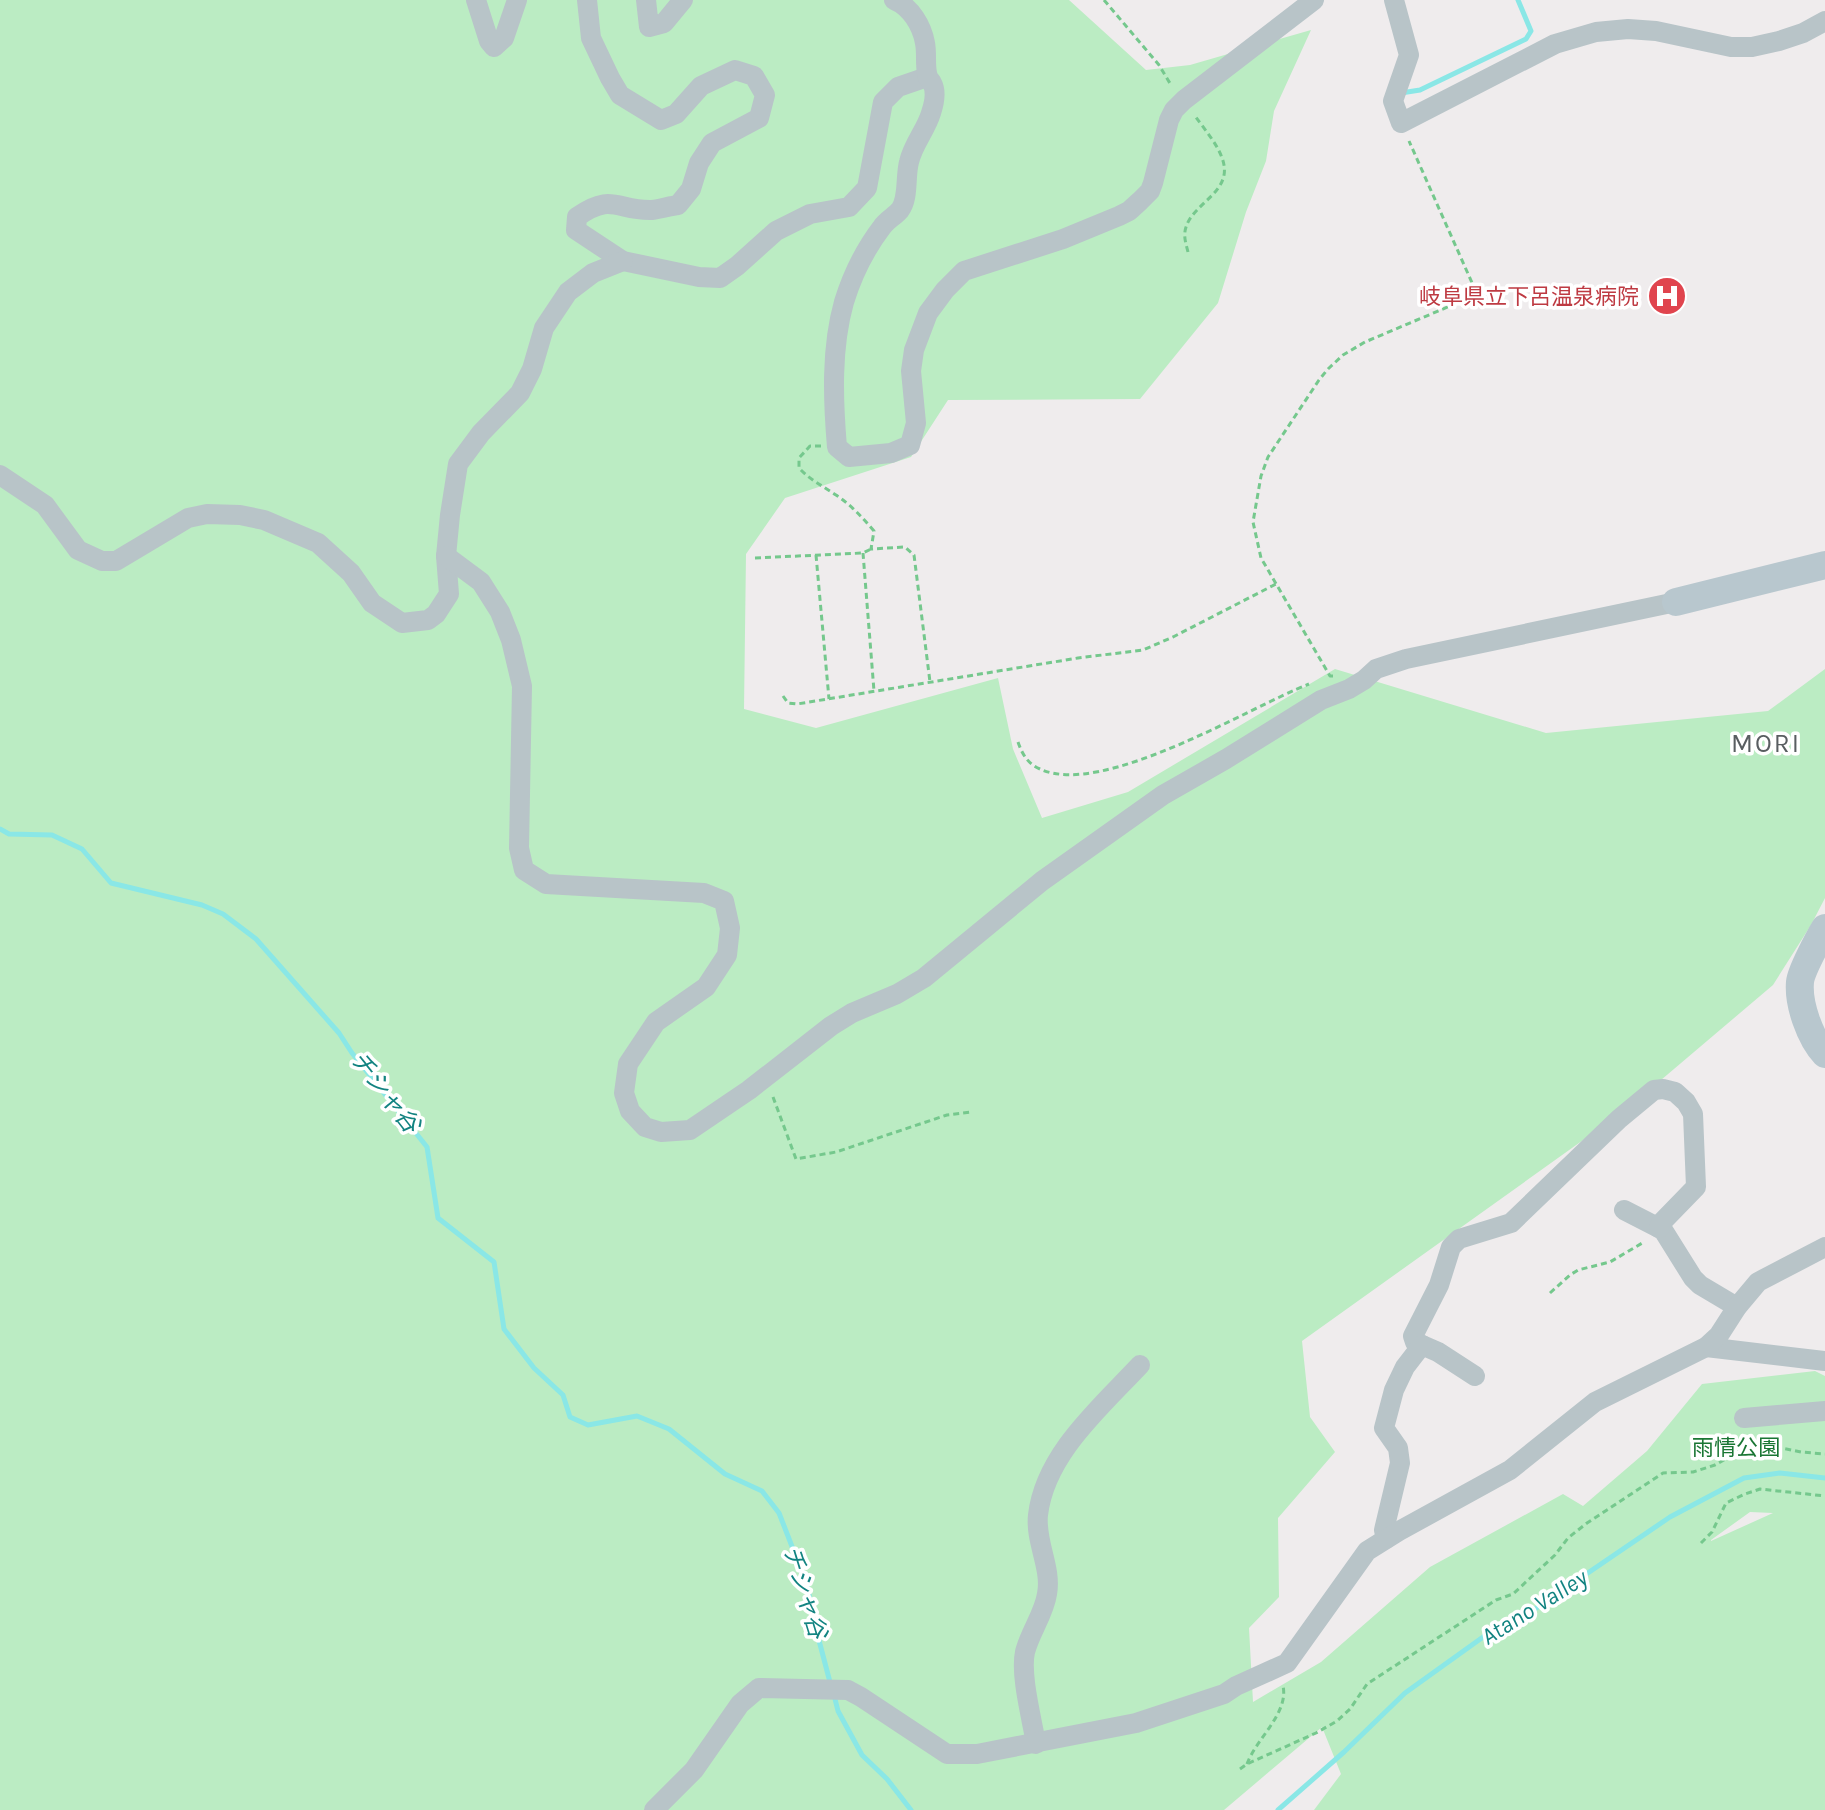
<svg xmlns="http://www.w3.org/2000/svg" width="1825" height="1810" viewBox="0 0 1825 1810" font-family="Karla,'Noto Sans JP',sans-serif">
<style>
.green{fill:#bbecc3;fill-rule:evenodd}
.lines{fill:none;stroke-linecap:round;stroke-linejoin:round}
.stream{stroke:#8ae7e6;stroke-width:5}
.path{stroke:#75c88d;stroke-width:3;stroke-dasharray:6 4;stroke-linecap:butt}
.street{stroke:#b8c4c8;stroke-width:20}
.secondary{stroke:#b8c7ce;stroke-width:28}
.labels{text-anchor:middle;stroke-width:7;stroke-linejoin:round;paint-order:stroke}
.health-label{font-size:22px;fill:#be3a42;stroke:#fff;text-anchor:end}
.park-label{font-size:22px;fill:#1a7634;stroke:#fff}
.water-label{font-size:24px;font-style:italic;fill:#128381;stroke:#fff}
.quarter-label{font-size:26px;letter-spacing:2px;fill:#595e61;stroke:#fff}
</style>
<rect width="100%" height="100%" fill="#efeced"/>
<path class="green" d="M 0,0 L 1069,0 L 1146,70 L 1190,65 L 1311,30 L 1274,111 L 1266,161 L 1246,212 L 1218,303 L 1140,399 L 948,400 L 911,457 L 785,498 L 746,554 L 744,709 L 816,728 L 998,678 L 1013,749 L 1042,818 L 1128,792 L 1335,669 L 1546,733 L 1768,711 L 1825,669 L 1825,898 L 1811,925 L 1773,985 L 1628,1108 L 1302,1341 L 1310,1417 L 1335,1452 L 1278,1518 L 1279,1597 L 1249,1628 L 1253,1702 L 1321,1662 L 1430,1567 L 1563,1494 L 1583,1506 L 1647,1451 L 1702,1384 L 1815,1371 L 1825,1376 L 1825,1810 L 1314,1810 L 1341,1774 L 1322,1727 L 1224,1810 L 0,1810 ZM 1750,1512 L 1773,1513 L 1711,1541 L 1711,1540 Z"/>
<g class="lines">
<g class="stream">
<polyline points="1401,93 1420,90 1526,39 1531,31 1518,0"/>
<polyline points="0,829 9,834 52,835 82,849 111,883 202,905 223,914 256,939 339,1033 352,1053 427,1147 438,1218 494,1262 504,1329 534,1368 563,1395 570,1417 588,1425 637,1416 669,1429 725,1474 762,1491 779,1513 807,1585 816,1629 831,1686"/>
<polyline points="834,1695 838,1711 862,1755 887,1779 911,1810"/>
<polyline points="1278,1810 1344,1752 1405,1693 1497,1627 1535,1609 1670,1517 1744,1478 1780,1473 1825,1478"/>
</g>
<g class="path">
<polyline points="1104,0 1159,65 1171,85"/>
<path d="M 1188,252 C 1186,244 1183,236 1186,227 C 1193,204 1229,193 1224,165 C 1221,148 1205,130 1195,116"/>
<path d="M 821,446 L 810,446 L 799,458 L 799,468 C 810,480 823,486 836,495 C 851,505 862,517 874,531 L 871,549 L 905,547 L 914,555 L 930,682"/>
<polyline points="863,553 874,691"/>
<polyline points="816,555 829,699"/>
<polyline points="755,558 863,553 871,549"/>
<polyline points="1333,676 1330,676 1261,558 1253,522 1261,476 1268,457 1319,380 1328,369 1343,355 1365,342 1476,295 1473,285 1409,141"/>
<polyline points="783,696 788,703 797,704 1078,658 1143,650 1173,637 1276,584"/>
<path d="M 1018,742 C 1022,754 1028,764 1040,769 C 1102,798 1248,708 1309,684"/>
<polyline points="773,1097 796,1159 836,1152 947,1115 971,1112"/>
<polyline points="1550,1293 1570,1275 1578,1270 1610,1262 1644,1242"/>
<polyline points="1702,1450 1704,1446"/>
<polyline points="1701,1543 1712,1532 1726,1503 1745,1494 1760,1489 1825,1496"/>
<path d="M 1247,1764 C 1256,1739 1289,1713 1283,1686"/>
<polyline points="1240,1769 1247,1764 1316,1733 1337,1721 1350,1709 1367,1684 1496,1600 1513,1594 1555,1555 1568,1538 1587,1523 1663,1473 1693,1472 1715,1465 1736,1453 1752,1447 1776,1447 1801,1452 1825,1454"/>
</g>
<g class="street">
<polyline points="476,0 489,41 494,47 504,38 517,0"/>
<path d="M 587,0 L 591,38 L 610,78 L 620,95 L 661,120 L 676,114 L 701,86 L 735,70 L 754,76 L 765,95 L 759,118 L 712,143 L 699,163 L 691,189 L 678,205 C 670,206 661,209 652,210 C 617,211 612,192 577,217 L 576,230 L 623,261 L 699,277 L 720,278 L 737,266 L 776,231 L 810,214 L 849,207 L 867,188 L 883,102 L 898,87 L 927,77"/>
<polyline points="646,0 649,27 664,23 683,0"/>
<path d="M 894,0 C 911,7 922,26 925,43 C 927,53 925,63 927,73 C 929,83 928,75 932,83 C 937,92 934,104 931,113 C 926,130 913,144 909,162 C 905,177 909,198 900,210 C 895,216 887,220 882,227 C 866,248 852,276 844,302 C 831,348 833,400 837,447 L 849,457 L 891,453 L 910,445 L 916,423 L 911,371 L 914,350 L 928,313 L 945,290 L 964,271 L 1063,239 L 1119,216 L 1129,211 L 1140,201 L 1150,191 L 1153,183 L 1169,120 L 1174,110 L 1184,100 L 1314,0"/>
<polyline points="1394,0 1409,55 1393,101 1401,123 1555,44 1596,32 1628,29 1656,31 1731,47 1752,47 1779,41 1803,33 1825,21"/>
<polyline points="0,475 45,505 78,550 102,561 116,561 188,518 207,514 240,515 264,520 318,543 351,573 372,603 402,623 428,620 436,614 449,594 446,556 450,515 458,464 481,433 520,393 532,369 544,328 568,292 593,273 623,261"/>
<polyline points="446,556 481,582 500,612 511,640 522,686 519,848 524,870 546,884 704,893 724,901 730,928 727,955 706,987 656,1022 628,1064 624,1093 630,1111 645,1127 661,1132 690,1130 749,1090 831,1026 852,1013 897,994 924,978 1042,881 1163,795 1226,759 1321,700 1349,689 1364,680 1376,669 1406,659 1676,602"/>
<polyline points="1624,1210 1663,1230 1693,1278 1700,1285 1737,1307"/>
<polyline points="1706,1347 1825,1361"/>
<polyline points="1475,1376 1438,1352 1415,1342 1413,1336 1439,1285 1451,1247 1459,1239 1511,1223 1619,1119 1654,1090 1663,1089 1675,1092 1686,1102 1693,1114 1696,1187 1662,1222 1659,1228"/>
<polyline points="1744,1418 1825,1411"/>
<polyline points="1386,1539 1384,1530 1400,1463 1398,1448 1384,1428 1394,1390 1405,1367 1422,1345"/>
<path d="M 1036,1744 C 1032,1719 1020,1675 1025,1652 C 1030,1632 1044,1614 1047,1594 C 1052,1568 1035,1542 1038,1515 C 1045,1454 1101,1407 1140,1365"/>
<polyline points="654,1810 694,1770 740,1704 759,1688 848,1690 861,1697 947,1754 977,1754 1136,1723 1224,1694 1236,1686 1287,1663 1367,1551 1399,1531 1510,1470 1595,1402 1706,1347 1719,1335 1737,1307 1758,1282 1825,1247"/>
</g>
<g class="secondary">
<polyline points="1676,602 1825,565"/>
<path d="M 1825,928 C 1819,938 1801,971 1800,982 C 1798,1004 1810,1038 1825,1054"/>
</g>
</g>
<defs>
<symbol id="hospital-disc" viewBox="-11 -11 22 22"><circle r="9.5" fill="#e0444e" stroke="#fff"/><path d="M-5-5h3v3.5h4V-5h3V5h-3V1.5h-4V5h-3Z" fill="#fff"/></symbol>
</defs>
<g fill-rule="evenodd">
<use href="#hospital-disc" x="1645" y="274" width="44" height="44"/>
</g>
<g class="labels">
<g class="health-label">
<text x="1639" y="304">岐阜県立下呂温泉病院</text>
</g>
<g class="park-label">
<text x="1736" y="1455">雨情公園</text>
</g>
<g class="water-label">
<text transform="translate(385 1092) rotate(52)" y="8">チシャ谷</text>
<text transform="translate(805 1592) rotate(73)" y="8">チシャ谷</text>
<text transform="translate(1534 1607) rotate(-32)" y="8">Atano Valley</text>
</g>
<g class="quarter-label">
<text x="1766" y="752">MORI</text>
</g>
</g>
</svg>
